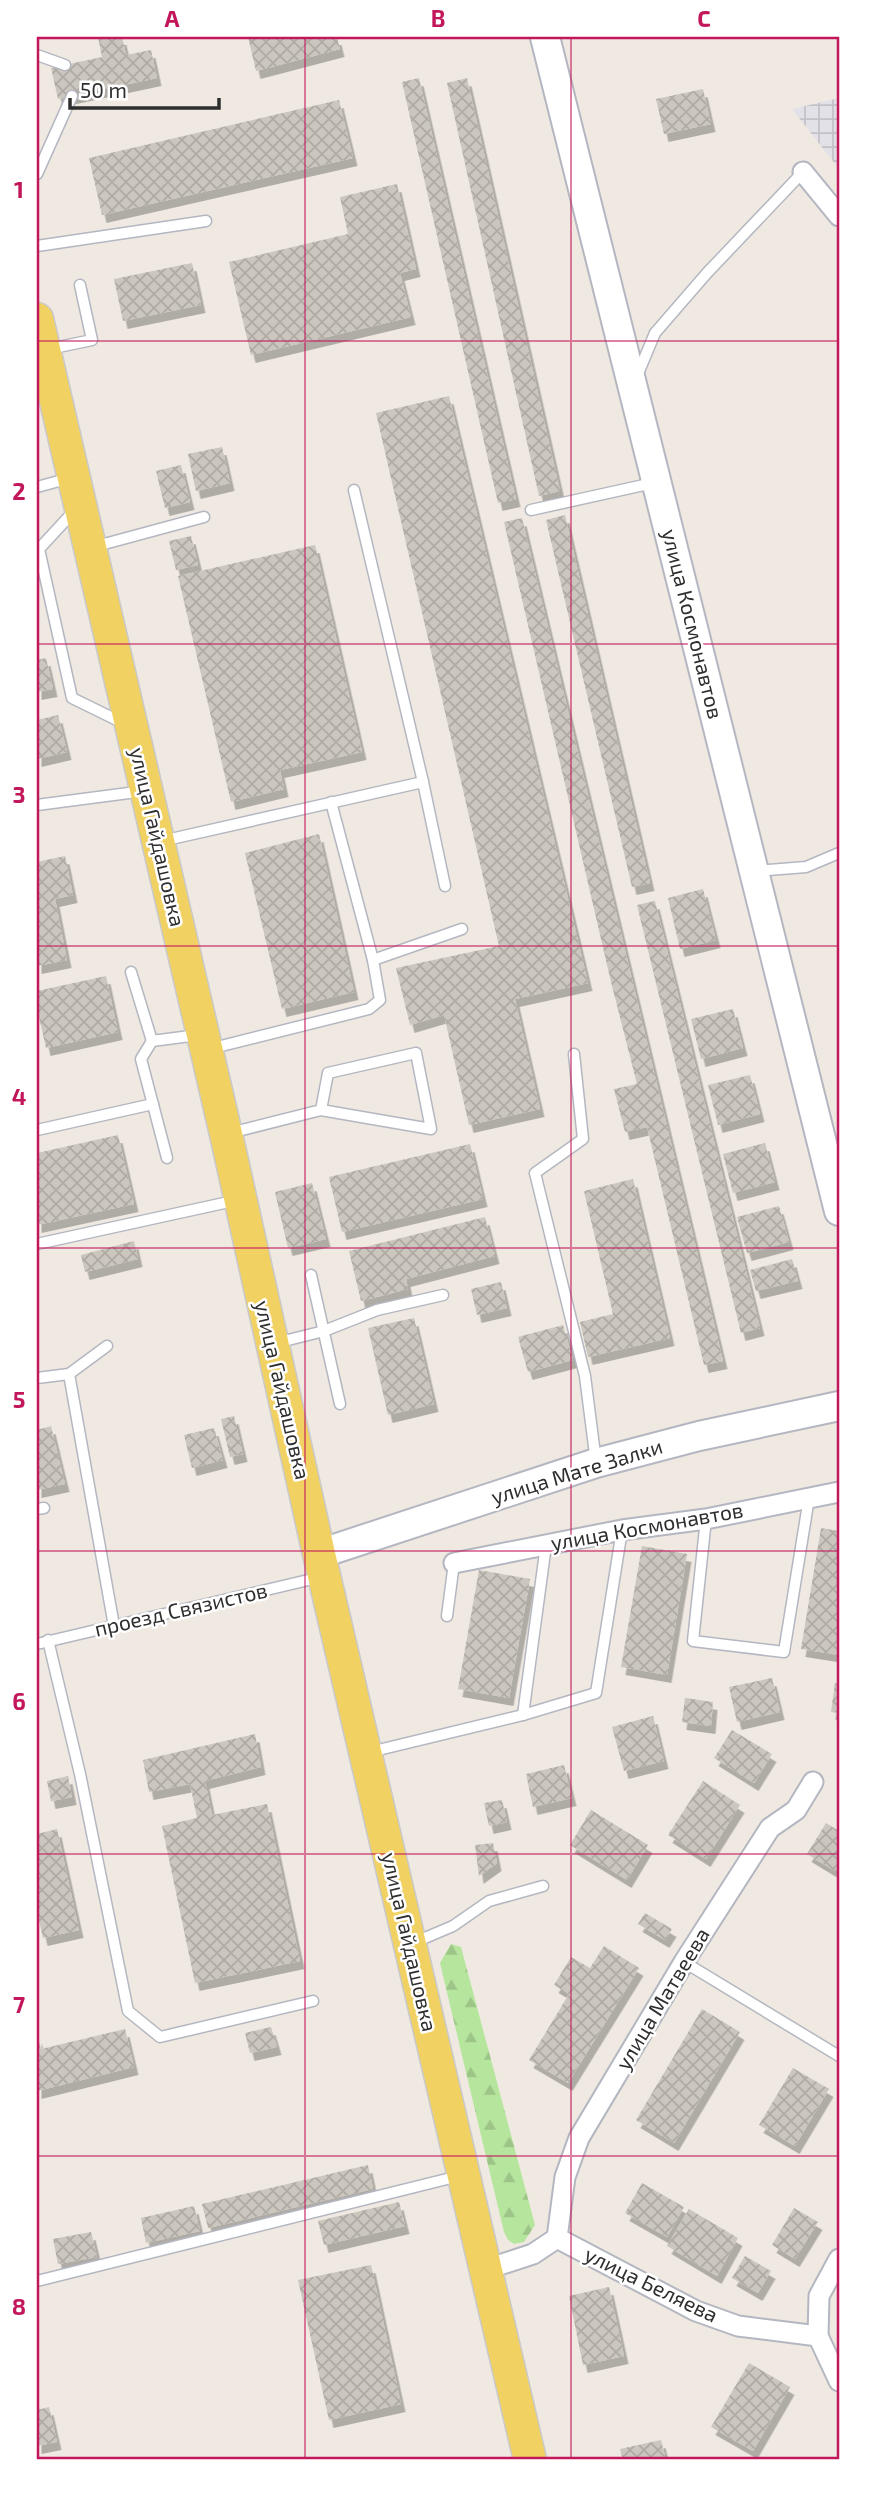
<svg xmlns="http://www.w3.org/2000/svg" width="876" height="2497" viewBox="0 0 876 2497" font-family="'Exo 2',sans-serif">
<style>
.industrial{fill:url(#industrial-grid)}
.forest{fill:url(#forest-firs)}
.building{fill:url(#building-cross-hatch);filter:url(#shadow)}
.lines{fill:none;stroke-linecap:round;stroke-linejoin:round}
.lane-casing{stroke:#b4b7c1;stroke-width:13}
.street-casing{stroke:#b4b7c1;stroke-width:23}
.secondary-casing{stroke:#b4b7c1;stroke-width:32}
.primary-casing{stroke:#c9c9c9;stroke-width:35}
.lane{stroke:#fff;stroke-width:10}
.street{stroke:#fff;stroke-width:19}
.secondary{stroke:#fff;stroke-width:28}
.primary{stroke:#f2d163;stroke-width:32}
.grid{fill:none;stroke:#c2185b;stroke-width:2;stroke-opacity:0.55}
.labels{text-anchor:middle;stroke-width:5;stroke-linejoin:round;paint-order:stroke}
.street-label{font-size:21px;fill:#2e2e2e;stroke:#fff}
.neatline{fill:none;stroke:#c2185b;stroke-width:2.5}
.grid-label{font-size:23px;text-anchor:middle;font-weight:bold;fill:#c2185b}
</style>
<defs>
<pattern id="industrial-grid" width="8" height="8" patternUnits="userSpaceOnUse" patternTransform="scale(1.75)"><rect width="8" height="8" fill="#e3e1e8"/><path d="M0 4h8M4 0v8" fill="none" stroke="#c3c1c7"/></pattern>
<pattern id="forest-firs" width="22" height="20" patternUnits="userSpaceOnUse" patternTransform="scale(1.75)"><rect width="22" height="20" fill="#b6e59e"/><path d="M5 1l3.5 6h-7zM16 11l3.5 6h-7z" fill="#9dc588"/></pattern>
<pattern id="building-cross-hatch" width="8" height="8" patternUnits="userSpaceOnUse" patternTransform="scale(1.75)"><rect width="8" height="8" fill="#cbc7bf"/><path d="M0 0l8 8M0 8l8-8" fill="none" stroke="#afaba4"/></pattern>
<filter id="shadow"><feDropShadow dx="4.5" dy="8" stdDeviation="0" flood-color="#0004"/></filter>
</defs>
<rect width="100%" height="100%" fill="#efe9e1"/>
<polygon class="industrial" points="839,98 839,169 792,109"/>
<polygon class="forest" points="451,1944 461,1947 535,2225 524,2242 514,2244 508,2240 504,2232 440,1963"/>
<g class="building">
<polygon points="98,37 122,37 126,55 151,50 157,78 58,99 51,68 102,57"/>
<polygon points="248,37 337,37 340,49 256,71"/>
<polygon points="419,78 516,499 498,503 402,82"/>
<polygon points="467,78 560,491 539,496 447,83"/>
<polygon points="703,89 711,124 664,134 656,99"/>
<polygon points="339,100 353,158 102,215 89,158"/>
<polygon points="397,184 416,269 400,273 411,317 251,355 229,262 348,234 340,197"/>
<polygon points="192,263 201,305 123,321 114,279"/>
<polygon points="449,396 588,983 515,999 540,1109 469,1125 444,1015 410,1025 396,968 499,946 376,413"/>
<polygon points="222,447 230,483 196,491 188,454"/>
<polygon points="181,465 190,502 165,508 156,471"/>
<polygon points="565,515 650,883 632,887 546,520"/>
<polygon points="522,518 723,1361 704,1365 647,1127 625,1132 614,1089 637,1084 611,982 504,522"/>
<polygon points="191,536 198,565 176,570 169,541"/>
<polygon points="315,545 362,752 280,770 284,789 231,802 178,576"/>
<polygon points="46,658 53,689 37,692 37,660"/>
<polygon points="58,715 67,752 37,759 37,720"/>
<polygon points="319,834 354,992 282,1009 245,853"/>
<polygon points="65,856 73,895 55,899 67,960 37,966 37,862"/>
<polygon points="703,889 716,940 680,949 668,898"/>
<polygon points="655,901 760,1328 741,1333 637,905"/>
<polygon points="106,976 118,1032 46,1048 37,1008 37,991"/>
<polygon points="733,1009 743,1048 701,1059 691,1019"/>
<polygon points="750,1075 760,1114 718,1125 708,1085"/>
<polygon points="118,1135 134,1204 37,1225 37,1153"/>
<polygon points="765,1143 775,1182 733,1193 723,1154"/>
<polygon points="470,1144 483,1199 342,1232 329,1177"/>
<polygon points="633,1179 670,1338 588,1357 580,1322 613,1314 584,1191"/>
<polygon points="312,1183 326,1239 288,1248 275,1192"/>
<polygon points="779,1206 789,1242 747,1253 737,1217"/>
<polygon points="485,1217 495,1256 406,1279 408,1289 361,1301 349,1251"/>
<polygon points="134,1241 138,1259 85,1272 81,1255"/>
<polygon points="792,1259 798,1281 756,1291 750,1270"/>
<polygon points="501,1282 507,1308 477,1315 471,1289"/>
<polygon points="414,1318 434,1404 388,1415 368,1328"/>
<polygon points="563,1325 573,1360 528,1372 518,1337"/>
<polygon points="234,1416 243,1454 230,1457 221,1419"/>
<polygon points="51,1426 65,1484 37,1490 37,1430"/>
<polygon points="214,1428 223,1460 192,1468 184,1435"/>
<polygon points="821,1528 839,1531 839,1655 801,1649"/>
<polygon points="642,1546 687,1554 667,1675 621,1667"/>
<polygon points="479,1570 530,1579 509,1698 458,1689"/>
<polygon points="772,1678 780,1712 737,1722 729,1687"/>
<polygon points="835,1683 839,1684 839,1713 831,1712"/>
<polygon points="685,1698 713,1702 711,1726 682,1722"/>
<polygon points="653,1716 664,1761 624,1771 612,1727"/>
<polygon points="732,1730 772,1754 754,1783 714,1758"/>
<polygon points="255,1734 261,1767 205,1781 212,1815 267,1804 300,1961 195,1983 162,1826 197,1818 190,1784 149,1792 143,1760"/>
<polygon points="564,1765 572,1798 533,1807 526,1774"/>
<polygon points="68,1776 72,1797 51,1801 47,1781"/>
<polygon points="703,1781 740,1805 706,1859 668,1835"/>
<polygon points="502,1800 507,1822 489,1826 484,1803"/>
<polygon points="591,1810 648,1845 627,1880 570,1845"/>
<polygon points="826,1823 839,1831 839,1864 835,1871 807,1854"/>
<polygon points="57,1829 79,1930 43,1938 37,1911 37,1834"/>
<polygon points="493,1843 497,1863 479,1876 475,1845"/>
<polygon points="645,1913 672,1929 665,1940 638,1924"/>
<polygon points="604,1946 639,1968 568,2083 529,2060 569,1994 554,1985 571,1957 590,1968"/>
<polygon points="702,2009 740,2032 674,2143 636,2120"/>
<polygon points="271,2027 277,2047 250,2053 245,2033"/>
<polygon points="125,2029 134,2067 37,2091 37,2035 41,2049"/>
<polygon points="793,2068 829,2089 795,2146 759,2125"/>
<polygon points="368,2165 373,2189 208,2228 202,2204"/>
<polygon points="642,2183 684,2207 667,2237 625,2213"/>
<polygon points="399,2202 405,2226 324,2245 318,2221"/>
<polygon points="194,2206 200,2231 146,2243 141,2218"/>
<polygon points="794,2208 818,2222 795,2259 772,2245"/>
<polygon points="689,2209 738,2238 717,2276 667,2246"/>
<polygon points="91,2232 97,2257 58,2264 53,2239"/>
<polygon points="745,2256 771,2271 758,2293 732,2278"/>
<polygon points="371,2265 401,2404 329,2420 298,2280"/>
<polygon points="609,2287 624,2356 583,2365 569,2296"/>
<polygon points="749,2363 790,2387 753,2451 711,2427"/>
<polygon points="49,2407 57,2442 37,2446 37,2410"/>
<polygon points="661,2440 666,2460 623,2460 620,2449"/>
</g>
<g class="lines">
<defs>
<g id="lane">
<polyline points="37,55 65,65"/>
<polyline points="37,174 72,96"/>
<polyline points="37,246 206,221"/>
<polyline points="49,349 92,340 80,285"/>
<polyline points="637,376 655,333 707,273 803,172"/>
<polyline points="37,487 70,478"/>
<polyline points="531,510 653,483"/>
<polyline points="74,511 39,549 72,698 123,723"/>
<polyline points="93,547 204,517"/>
<polyline points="423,782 445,886"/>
<polyline points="37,805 144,791"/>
<polyline points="162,841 423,782 354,490"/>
<polyline points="755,871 806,867 839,853"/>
<polyline points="373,960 462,929"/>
<polyline points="131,972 152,1041 198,1035"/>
<polyline points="152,1041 141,1059 167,1158"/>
<polyline points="209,1049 369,1009 380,1000 373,960 331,802"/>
<polyline points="574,1054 583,1139 535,1173 585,1376 596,1462"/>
<polyline points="37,1130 153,1104"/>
<polyline points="230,1133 321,1110 431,1129 416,1053 328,1073 321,1110"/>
<polyline points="37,1244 238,1200"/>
<polyline points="311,1275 340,1404"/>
<polyline points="276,1343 324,1331 377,1310 443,1295"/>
<polyline points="107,1346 69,1374 114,1626"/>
<polyline points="37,1378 69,1374"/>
<polyline points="37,1509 44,1508"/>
<polyline points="706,1519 693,1641 784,1652 809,1498"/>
<polyline points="447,1616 454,1563"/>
<polyline points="48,1640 80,1774 128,2011 160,2037 313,2001"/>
<polyline points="37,1644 321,1577"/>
<polyline points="523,1715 546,1545"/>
<polyline points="370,1752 523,1715 596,1693 622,1530"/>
<polyline points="413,1943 453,1926 489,1901 543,1886"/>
<polyline points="684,1962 839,2056"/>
<polyline points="37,2281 459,2176"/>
</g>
<g id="street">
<polyline points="803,172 839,216"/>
<polyline points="454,1563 622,1530 706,1519 839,1492"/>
<polyline points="557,2238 565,2177 579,2138 684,1962 770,1828 796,1810 813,1782"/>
<polyline points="484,2270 533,2254 557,2238 696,2311 738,2326 818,2336 839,2381"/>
<polyline points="818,2336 819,2296 839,2259"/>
</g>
<g id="secondary">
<polyline points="545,37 839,1211"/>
<polyline points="319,1554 596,1463 699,1436 839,1406"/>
</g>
<polyline id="primary" points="37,319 226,1134 319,1554 530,2460"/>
</defs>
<use href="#lane" class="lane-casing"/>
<use href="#street" class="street-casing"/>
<use href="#secondary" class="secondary-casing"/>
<use href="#primary" class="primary-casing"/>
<use href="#lane" class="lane"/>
<use href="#street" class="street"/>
<use href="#secondary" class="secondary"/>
<use href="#primary" class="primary"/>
</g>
<path class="grid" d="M 305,37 L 305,2460M 571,37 L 571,2460M 37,341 L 839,341M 37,644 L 839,644M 37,946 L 839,946M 37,1248 L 839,1248M 37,1551 L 839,1551M 37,1854 L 839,1854M 37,2156 L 839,2156"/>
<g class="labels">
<g class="street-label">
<text transform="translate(692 624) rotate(76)" y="7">улица Космонавтов</text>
<text transform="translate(157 837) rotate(77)" y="7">улица Гайдашовка</text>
<text transform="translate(282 1390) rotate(77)" y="7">улица Гайдашовка</text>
<text transform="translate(577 1472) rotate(-17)" y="7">улица Мате Залки</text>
<text transform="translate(647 1527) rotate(-10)" y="7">улица Космонавтов</text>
<text transform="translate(181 1610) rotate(-13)" y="7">проезд Связистов</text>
<text transform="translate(409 1942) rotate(77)" y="7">улица Гайдашовка</text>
<text transform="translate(663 1999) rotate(-59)" y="7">улица Матвеева</text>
<text transform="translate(651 2285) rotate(26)" y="7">улица Беляева</text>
</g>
</g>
<rect width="876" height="2497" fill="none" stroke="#ffffff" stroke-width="77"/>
<path d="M70 98v10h149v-10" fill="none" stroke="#2e2e2e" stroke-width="3.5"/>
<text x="80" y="98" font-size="21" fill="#2e2e2e" stroke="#ffffff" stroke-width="5" paint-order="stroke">50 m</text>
<rect x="38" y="38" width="800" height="2420" class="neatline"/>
<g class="grid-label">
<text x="172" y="27">A</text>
<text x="438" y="27">B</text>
<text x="704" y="27">C</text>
<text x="19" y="198">1</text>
<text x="19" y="500">2</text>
<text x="19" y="803">3</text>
<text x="19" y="1105">4</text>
<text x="19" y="1408">5</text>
<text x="19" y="1710">6</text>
<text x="19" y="2013">7</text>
<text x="19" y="2315">8</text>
</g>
</svg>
